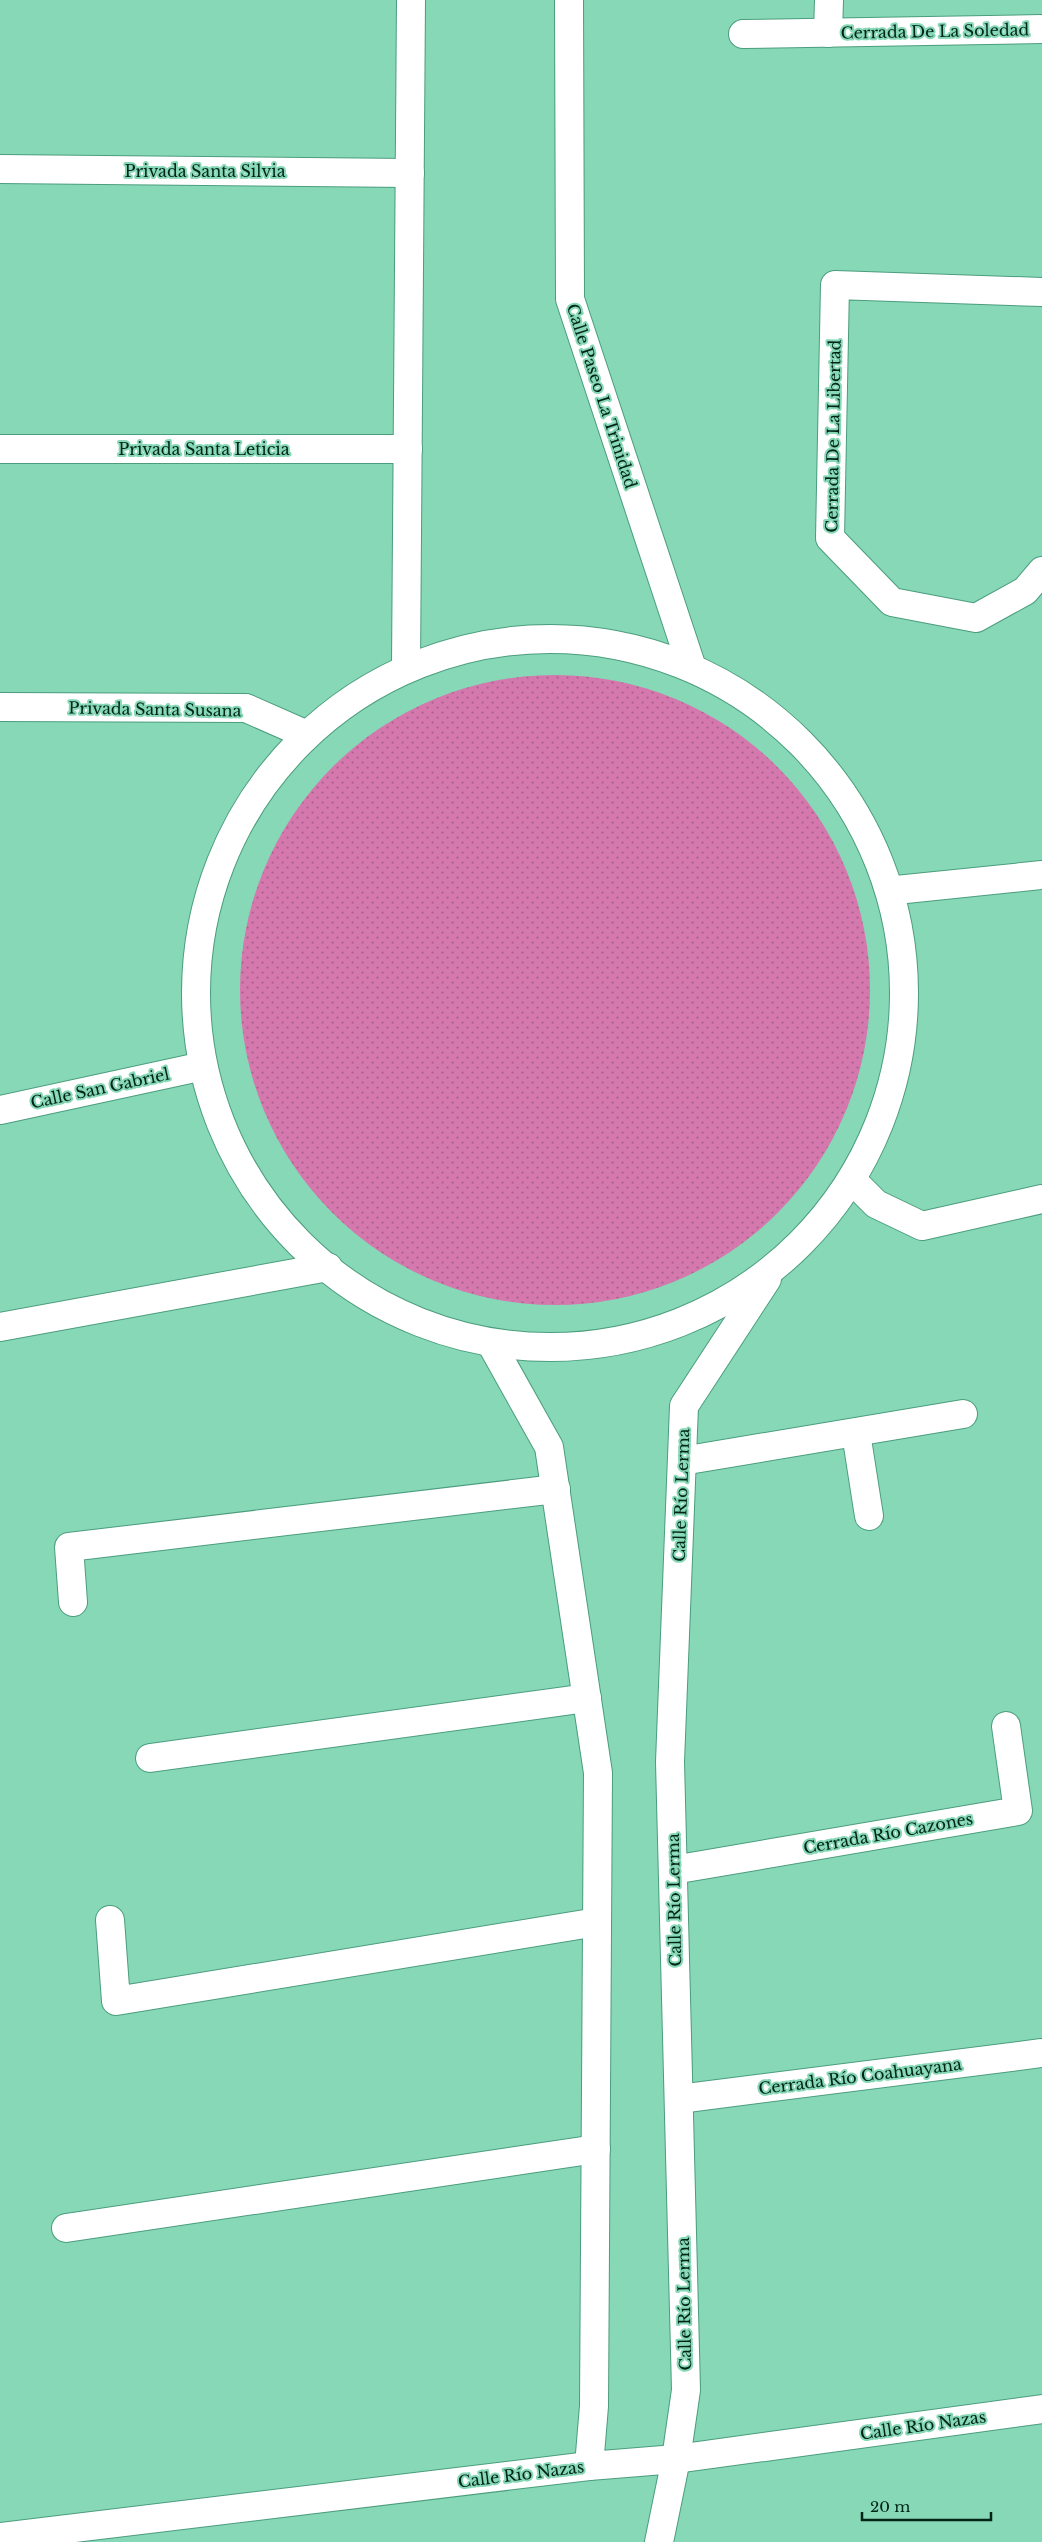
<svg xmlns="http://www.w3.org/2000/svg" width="1042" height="2542" viewBox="0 0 1042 2542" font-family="'Libre Baskerville',serif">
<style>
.park{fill:url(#park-dots)}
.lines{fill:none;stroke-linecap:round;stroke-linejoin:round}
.minor-casing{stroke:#4b9d7e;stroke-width:30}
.minor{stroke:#fff;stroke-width:28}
.labels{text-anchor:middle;stroke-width:4;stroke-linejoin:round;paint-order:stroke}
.street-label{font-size:16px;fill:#002418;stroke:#86d8b6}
</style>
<defs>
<pattern id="park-dots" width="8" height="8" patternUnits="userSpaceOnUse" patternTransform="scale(1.25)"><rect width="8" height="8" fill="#d578ad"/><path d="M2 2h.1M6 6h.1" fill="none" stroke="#aa628c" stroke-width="1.8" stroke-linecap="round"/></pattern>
</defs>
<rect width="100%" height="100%" fill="#86d8b6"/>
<circle class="park" cx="555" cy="990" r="315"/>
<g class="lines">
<defs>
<g id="minor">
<polyline points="569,0 570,299 690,662"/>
<polyline points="828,33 829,0"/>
<polyline points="743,34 1042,29"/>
<polyline points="0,169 410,173"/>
<polyline points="1042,292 835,285 830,538 892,602 976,618 1025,591 1042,571"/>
<polyline points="0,449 408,449"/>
<circle cx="550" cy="993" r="354"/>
<polyline points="406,667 411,0"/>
<polyline points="0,707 246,708 305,734"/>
<polyline points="896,890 1042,875"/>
<polyline points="0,1110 199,1067"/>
<polyline points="854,1182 876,1204 922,1226 1042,1199"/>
<polyline points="0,1327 328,1267"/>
<polyline points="493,1347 549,1447 598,1773 594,2406 589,2466"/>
<polyline points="856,1433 869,1516"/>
<polyline points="682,1461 963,1414"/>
<polyline points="73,1602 69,1547 556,1489"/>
<polyline points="150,1758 587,1698"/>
<polyline points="673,1870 1018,1811 1006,1726"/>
<polyline points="110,1920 116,2001 597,1922"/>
<polyline points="679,2099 1042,2053"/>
<polyline points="66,2228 596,2149"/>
<polyline points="0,2537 589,2466 676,2459 1042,2409"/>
<polyline points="659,2542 676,2459 686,2390 670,1762 684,1406 767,1279"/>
</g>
</defs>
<use href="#minor" class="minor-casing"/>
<use href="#minor" class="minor"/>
</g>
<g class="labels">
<g class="street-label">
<text transform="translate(935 31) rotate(-1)" y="6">Cerrada De La Soledad</text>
<text x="205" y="177">Privada Santa Silvia</text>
<text transform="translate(602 396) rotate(72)" y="6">Calle Paseo La Trinidad</text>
<text transform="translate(833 436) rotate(-89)" y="6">Cerrada De La Libertad</text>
<text x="204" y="455">Privada Santa Leticia</text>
<text transform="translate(155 709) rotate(1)" y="6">Privada Santa Susana</text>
<text transform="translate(100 1088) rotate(-12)" y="6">Calle San Gabriel</text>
<text transform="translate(681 1495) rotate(-88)" y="6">Calle Río Lerma</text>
<text transform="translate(888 1833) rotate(-10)" y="6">Cerrada Río Cazones</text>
<text transform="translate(674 1900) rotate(-91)" y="6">Calle Río Lerma</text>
<text transform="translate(860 2076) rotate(-7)" y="6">Cerrada Río Coahuayana</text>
<text transform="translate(684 2304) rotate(-91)" y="6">Calle Río Lerma</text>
<text transform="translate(923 2425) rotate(-8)" y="6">Calle Río Nazas</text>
<text transform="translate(521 2474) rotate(-7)" y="6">Calle Río Nazas</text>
</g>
</g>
<path d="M862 2512v8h129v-8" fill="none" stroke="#002418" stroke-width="2.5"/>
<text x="870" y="2512" font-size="15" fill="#002418" stroke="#86d8b6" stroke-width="4" paint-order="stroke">20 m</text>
</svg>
